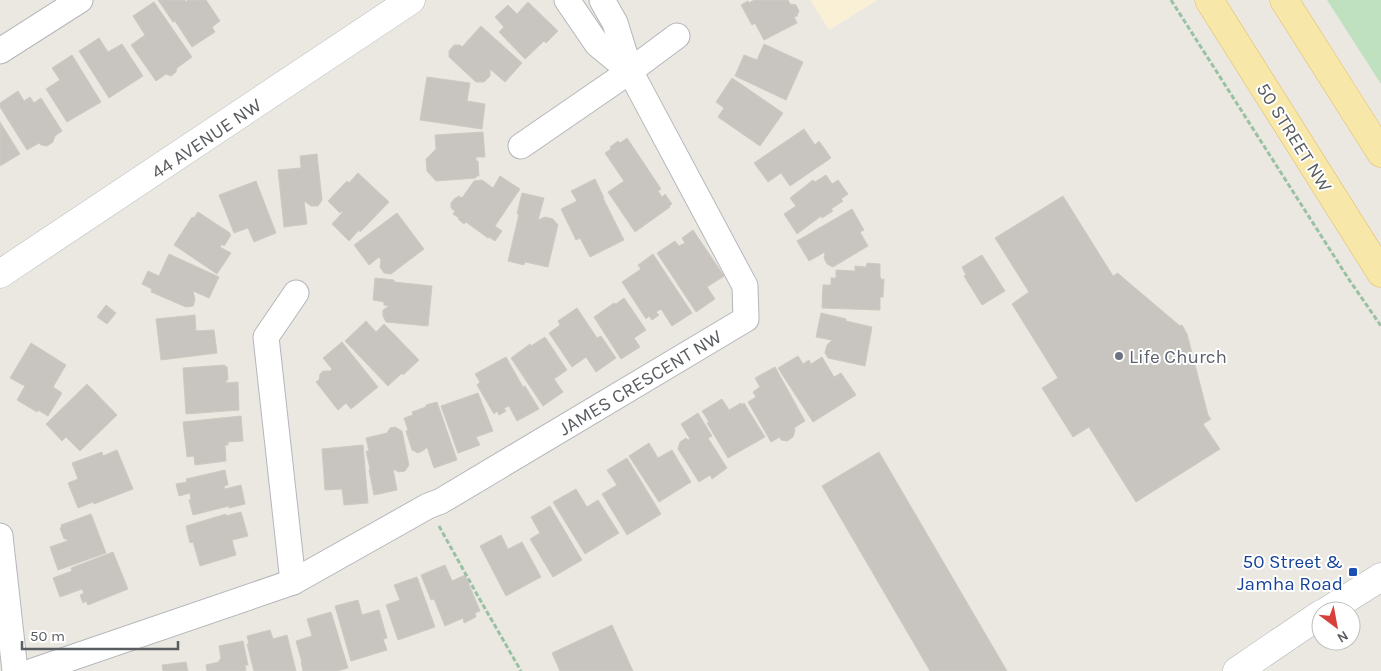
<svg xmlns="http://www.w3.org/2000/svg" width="1381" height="671" viewBox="0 0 1381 671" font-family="Karla,sans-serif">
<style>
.commercial{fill:#faf0d6}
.green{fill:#c0e1bf}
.building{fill:#c8c5c0;stroke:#cfc9c0}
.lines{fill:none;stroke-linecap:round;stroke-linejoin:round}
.minor-casing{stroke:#b3b6ba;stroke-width:27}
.tertiary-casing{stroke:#b3b6ba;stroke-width:29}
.primary-casing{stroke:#e3ba61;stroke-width:29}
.path{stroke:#99c1a3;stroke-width:3;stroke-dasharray:5 2.5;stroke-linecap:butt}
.minor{stroke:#fff;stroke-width:25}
.tertiary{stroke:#fff;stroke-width:28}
.primary{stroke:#f7e8a9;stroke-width:28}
.worship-dot{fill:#6b7280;stroke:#fff;stroke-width:2}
.transit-dot{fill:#1a4fb4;stroke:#fff;stroke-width:2}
.labels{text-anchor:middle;stroke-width:4;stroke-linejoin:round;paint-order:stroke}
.street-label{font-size:19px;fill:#595d60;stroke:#fff}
.worship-label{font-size:19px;fill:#5b616d;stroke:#fff;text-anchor:start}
.transit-label{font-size:19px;fill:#164399;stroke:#fff;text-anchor:end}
</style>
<rect width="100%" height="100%" fill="#ebe8e1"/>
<polygon class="commercial" points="810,0 878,0 829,30"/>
<polygon class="green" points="1327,0 1381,0 1381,84"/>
<g class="building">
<polygon points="158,0 185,0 186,2 188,0 206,0 220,21 212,27 215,32 192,47 175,21 173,22"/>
<polygon points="754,0 788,0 790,4 796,5 799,11 797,16 794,17 797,23 764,40 755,23 752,25 741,5 748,1 749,3"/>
<polygon points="154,2 192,57 177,68 176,72 171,76 166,74 156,81 131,45 145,35 133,16"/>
<polygon points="528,2 558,31 546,43 544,41 525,59 499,32 504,27 495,17 508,5 517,14"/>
<polygon points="481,26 522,63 505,82 490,69 490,76 484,82 476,82 449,57 449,51 454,45 460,45 462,47"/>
<polygon points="99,38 108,52 122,44 143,76 109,98 79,51"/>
<polygon points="764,44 803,62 786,100 735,76 744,55 757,60"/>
<polygon points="72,55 101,102 67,122 46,89 60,80 52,68"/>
<polygon points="427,77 470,83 467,101 485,104 482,129 420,120"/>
<polygon points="732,78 783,113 760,146 718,117 724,108 716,102"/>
<polygon points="18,91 24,101 30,97 34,103 41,98 62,131 55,136 53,142 47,146 41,145 39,143 27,150 0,107 0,103"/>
<polygon points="0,122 20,154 0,166"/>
<polygon points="804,129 815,145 819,141 831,158 790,186 781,173 768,182 754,163"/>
<polygon points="483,132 485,157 476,157 476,161 478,161 479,176 476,176 476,178 436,181 427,171 426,159 436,149 435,135"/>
<polygon points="627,138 661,189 658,191 662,197 665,194 672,204 669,206 670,207 635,232 608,192 624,181 605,153 611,149 610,147 618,141 620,143"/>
<polygon points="317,154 322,200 318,206 311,206 304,201 307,224 284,227 278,170 301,168 300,156"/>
<polygon points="358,173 389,202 360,232 359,230 349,241 332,224 343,212 342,211 340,213 328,201 347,181 349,183"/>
<polygon points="826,175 832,184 838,180 848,194 841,199 843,201 831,209 833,211 822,218 821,216 797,234 784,214 796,206 790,198 813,180 815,182"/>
<polygon points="500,176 520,189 495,226 502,231 495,241 489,237 488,238 466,222 464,224 458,219 459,218 453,214 455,211 451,208 451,203 454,199 459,196 462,198 474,181 482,180 493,188"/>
<polygon points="595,179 604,198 603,198 624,240 590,257 580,238 576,240 561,209 577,201 571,191"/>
<polygon points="256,181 276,233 254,242 248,228 234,233 219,195"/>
<polygon points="522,193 544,198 538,220 545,217 553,219 558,225 548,267 525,262 524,265 508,261 519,214 517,214"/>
<polygon points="1063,196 1113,276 1118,273 1121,276 1180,326 1182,325 1187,334 1208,415 1211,419 1203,424 1220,449 1136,502 1089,427 1073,437 1042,388 1058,378 1012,304 1029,292 995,238"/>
<polygon points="852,209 864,230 860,232 868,246 833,267 827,264 824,258 825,252 809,261 797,241"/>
<polygon points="198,212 230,233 229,234 231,235 224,246 222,244 220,247 231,253 217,274 174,245 192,217 194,218"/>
<polygon points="397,213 424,249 391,274 384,273 380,267 381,260 379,257 369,265 354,245"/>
<polygon points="693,230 724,276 707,287 715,299 696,312 657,253 675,241 679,246 685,243 682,238"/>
<polygon points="169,254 219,277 209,298 193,291 195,300 193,306 186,307 151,292 152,289 142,284 148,271 159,276"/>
<polygon points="653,254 692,313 672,326 661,309 656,312 659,315 652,320 649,316 646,319 622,282 641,269 638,265"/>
<polygon points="982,255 1005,291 982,305 964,276 966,275 962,267"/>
<polygon points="867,263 880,264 880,277 882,280 884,279 883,297 880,297 880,310 822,308 823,285 831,285 831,278 836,278 836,270 855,271 855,266 866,267"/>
<polygon points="375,278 394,280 394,282 432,286 428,326 386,322 383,316 383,310 389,306 384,305 384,302 373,300"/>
<polygon points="624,298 646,330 634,338 640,347 621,359 594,317 614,303 616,304"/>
<polygon points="106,305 116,313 107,324 97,317"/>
<polygon points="577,308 597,338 601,336 616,358 596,372 586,357 572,367 549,333 560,325 558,321"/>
<polygon points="821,313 846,319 846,321 872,327 865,366 828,358 825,353 827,345 832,340 816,337"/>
<polygon points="195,315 196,331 214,330 217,353 161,360 156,319"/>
<polygon points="366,321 376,332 384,324 419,360 403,375 402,373 388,386 345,341"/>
<polygon points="545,337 567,370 554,379 563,392 543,406 511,358 530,344 531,346"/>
<polygon points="342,342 378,387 351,409 346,403 338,410 316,382 319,380 320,374 323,371 330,371 332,369 323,358"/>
<polygon points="31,343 66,365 53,387 62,393 48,416 38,410 37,412 17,400 25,386 10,378"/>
<polygon points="798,356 803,364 809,360 811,364 822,357 834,377 841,373 856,395 813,422 778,368"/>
<polygon points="506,357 523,387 525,386 539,409 517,421 509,406 504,408 506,411 499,415 497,411 494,414 477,385 480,382 475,374"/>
<polygon points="224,365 227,367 228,379 225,383 238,382 239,410 186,414 183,368"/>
<polygon points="775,367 805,421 794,428 795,430 793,437 787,441 781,440 780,437 771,442 748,402 756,397 753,392 760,387 755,378"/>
<polygon points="87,384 117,415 80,451 66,437 62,441 46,424"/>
<polygon points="478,393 493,431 476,437 480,445 458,453 441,406"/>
<polygon points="722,399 729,410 741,403 742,405 744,403 765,437 728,458 707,423 709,422 702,411"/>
<polygon points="437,402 457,460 434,468 427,447 424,450 418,453 412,450 406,431 408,430 404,418 413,415 412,412 426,407 426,405"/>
<polygon points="698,413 712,436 708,438 727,468 712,479 710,475 699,482 678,449 680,442 686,438 688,440 690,439 681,424"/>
<polygon points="241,416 243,441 228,442 228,445 225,445 226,461 195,465 194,456 187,457 183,422"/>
<polygon points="395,427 402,431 409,465 405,471 399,472 393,469 397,490 374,495 369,470 370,469 366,451 369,451 366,438 387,433 390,428"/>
<polygon points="649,443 658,458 672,450 691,482 659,502 629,456"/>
<polygon points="363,445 368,503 344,505 342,489 325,490 322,449"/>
<polygon points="117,450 133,489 94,504 93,502 78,508 68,483 78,479 72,463 102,452 103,456"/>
<polygon points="879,452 1007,671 930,671 822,486"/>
<polygon points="627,458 661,514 627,535 602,494 617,485 607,470"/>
<polygon points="225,470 228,485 224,486 225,489 241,485 245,504 229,508 229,506 193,515 189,500 191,499 190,493 179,496 176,484 187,482 186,479"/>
<polygon points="576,489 587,507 598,500 619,533 585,554 553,502"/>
<polygon points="550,506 582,560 553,577 530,539 540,533 531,517"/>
<polygon points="241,512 248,536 232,540 236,555 200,566 193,542 190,543 186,526 226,514 226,516"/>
<polygon points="91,514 106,553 58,570 50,547 67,541 67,539 64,539 60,528 62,527 61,525"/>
<polygon points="501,535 508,549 522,542 541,577 506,596 480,546"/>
<polygon points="113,552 128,589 88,605 86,601 83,603 80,595 84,593 82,589 60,597 53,578 72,571 71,568"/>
<polygon points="445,565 452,581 465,575 480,611 475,613 476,617 464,623 463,618 445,626 434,599 431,600 421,575"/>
<polygon points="417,577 435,627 398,640 386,605 400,600 394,585"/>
<polygon points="358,600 362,615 379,610 387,638 383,639 387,650 351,661 335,606"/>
<polygon points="331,612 348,668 337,671 303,671 301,662 302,662 296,641 312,636 307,619"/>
<polygon points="612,625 633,671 560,671 552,653"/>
<polygon points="270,630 273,639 287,635 296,671 254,671 247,644 249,644 247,636"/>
<polygon points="243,641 248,665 245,665 246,671 207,671 206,665 219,662 219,660 221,659 219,646"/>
<polygon points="186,662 188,671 163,671 162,665"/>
</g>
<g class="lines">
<defs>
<g id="minor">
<polyline points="567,0 597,44 630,71"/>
<polyline points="0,51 80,0"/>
<polyline points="521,146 630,71 677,36"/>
<polyline points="0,536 15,671"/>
<polyline points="293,582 266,337 296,293"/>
<polyline points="33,671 293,582 428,506 441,501 746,319 745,286 630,71 615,23 602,0"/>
</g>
<g id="tertiary">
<polyline points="0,274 411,0"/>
<polyline points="1327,611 1381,577"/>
<polyline points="1237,671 1321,614"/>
</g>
<g id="primary">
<polyline points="1209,0 1381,273"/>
<polyline points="1284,0 1381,153"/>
</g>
</defs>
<use href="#minor" class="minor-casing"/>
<use href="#tertiary" class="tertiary-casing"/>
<use href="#primary" class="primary-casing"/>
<g class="path">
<polyline points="1171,0 1348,278 1381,326"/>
<polyline points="439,526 479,598 521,671"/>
</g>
<use href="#minor" class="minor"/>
<use href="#tertiary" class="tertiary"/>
<use href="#primary" class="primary"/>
</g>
<circle class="worship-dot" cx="1119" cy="356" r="5"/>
<rect class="transit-dot" x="1348" y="567" width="10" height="10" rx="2.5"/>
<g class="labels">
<g class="street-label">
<text transform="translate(1295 137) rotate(58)" y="7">50 STREET NW</text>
<text transform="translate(206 138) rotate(-34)" y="7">44 AVENUE NW</text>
<text transform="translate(640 382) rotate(-31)" y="7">JAMES CRESCENT NW</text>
</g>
<g class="worship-label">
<text x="1129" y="363">Life Church</text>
</g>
<g class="transit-label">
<text x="1343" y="568">50 Street &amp;<tspan x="1343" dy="22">Jamha Road</tspan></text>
</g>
</g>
<g transform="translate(1336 626) rotate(148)"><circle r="24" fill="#ffffff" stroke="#bdbebf"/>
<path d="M0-4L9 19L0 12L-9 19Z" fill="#d84039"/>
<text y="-8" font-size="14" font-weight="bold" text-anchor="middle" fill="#595d60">N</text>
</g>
<path d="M22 641v8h156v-8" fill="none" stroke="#595d60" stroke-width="2.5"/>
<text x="30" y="641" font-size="15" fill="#595d60" stroke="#ffffff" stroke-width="4" paint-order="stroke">50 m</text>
</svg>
